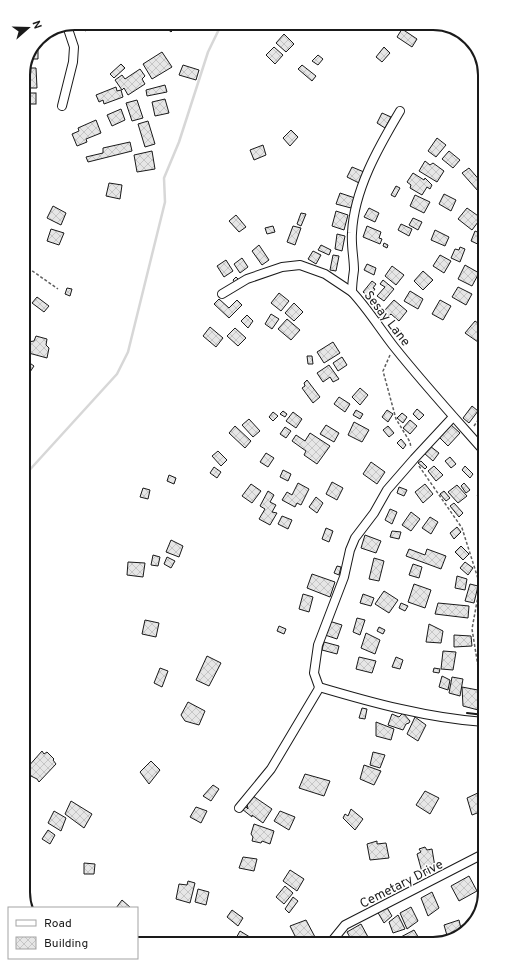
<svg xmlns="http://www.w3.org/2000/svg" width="508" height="967" viewBox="0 0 508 967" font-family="Overpass,sans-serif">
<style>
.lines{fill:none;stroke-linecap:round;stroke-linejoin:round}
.stream{stroke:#d7d7d7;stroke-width:2.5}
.building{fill:url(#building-cross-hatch);stroke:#1a1a1a}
.minor-casing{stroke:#1a1a1a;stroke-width:10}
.path{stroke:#5f5f5f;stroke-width:1.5;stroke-dasharray:3 2;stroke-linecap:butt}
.minor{stroke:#fff;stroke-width:8}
.wall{stroke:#1a1a1a;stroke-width:2}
.labels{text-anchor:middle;stroke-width:3;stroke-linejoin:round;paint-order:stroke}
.street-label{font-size:13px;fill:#1a1a1a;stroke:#fff}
.rim{fill:none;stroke:#1a1a1a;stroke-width:2}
</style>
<defs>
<pattern id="building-cross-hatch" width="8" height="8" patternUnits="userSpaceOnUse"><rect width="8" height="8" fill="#e6e6e6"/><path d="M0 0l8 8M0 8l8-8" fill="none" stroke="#c5c5c5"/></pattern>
</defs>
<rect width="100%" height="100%" fill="#fff"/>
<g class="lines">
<polyline class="stream" points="25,475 117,374 128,352 165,202 164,178 179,142 208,52 222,23"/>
</g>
<g class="building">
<polygon points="80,23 100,23 85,31"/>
<polygon points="168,23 180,23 171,32 165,27"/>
<polygon points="402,29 417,39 412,47 397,37"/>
<polygon points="284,34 294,44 286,52 276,43"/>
<polygon points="34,47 38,47 38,59 29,59"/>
<polygon points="274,47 283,55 275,64 266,55"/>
<polygon points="384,47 390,53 382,62 376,57"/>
<polygon points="162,52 172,67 152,79 143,64"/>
<polygon points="318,55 323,59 318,65 312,61"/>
<polygon points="121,64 125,68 114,78 110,74"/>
<polygon points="183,65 199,70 196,80 179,75"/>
<polygon points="302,65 316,76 312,81 298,69"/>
<polygon points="25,68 36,68 37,88 23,88 23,72"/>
<polygon points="140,69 145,76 142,79 145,84 128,95 124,88 122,90 115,80 122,75 125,79"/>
<polygon points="165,85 167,92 147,96 146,90"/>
<polygon points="116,87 117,91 121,90 123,97 104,104 103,100 99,102 96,95"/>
<rect x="23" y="93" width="13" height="11"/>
<polygon points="165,99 169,113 155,116 152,102"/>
<polygon points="137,100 143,118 132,121 126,103"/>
<polygon points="121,109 125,120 112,126 107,115"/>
<polygon points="382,113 391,117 385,128 377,123"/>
<polygon points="96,120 101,133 86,139 87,142 77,146 72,134 79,131 78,128"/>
<polygon points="148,121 155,144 145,147 138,124"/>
<polygon points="291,130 298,137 290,146 283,138"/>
<polygon points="437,138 446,145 436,157 428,151"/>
<polygon points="130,142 132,151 88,162 86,157 103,153 103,148"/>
<polygon points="263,145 266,155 254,160 250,150"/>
<polygon points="152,151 155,169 137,172 134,155"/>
<polygon points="449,151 460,160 453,168 442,159"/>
<polygon points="425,161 430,165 433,163 444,171 437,182 419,171"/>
<polygon points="352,167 364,172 359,183 347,177"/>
<polygon points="469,168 482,183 482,188 478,191 462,173"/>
<polygon points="413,173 424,180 425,178 432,185 430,189 427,187 422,195 410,188 411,185 407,182"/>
<polygon points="109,183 122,185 120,199 106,196"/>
<polygon points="396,186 400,188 395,197 391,195"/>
<polygon points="340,193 355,198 351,208 336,204"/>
<polygon points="444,194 456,200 451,211 439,204"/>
<polygon points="415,195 430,202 424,213 410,206"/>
<polygon points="53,206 66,213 61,225 47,218"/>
<polygon points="369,208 379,213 375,222 364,217"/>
<polygon points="467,208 481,218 472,230 458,219"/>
<polygon points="336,211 348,215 344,230 332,226"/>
<polygon points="301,213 306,214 301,226 297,224"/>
<polygon points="236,215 246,227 239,232 229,221"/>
<polygon points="413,218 422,222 418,230 409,225"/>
<polygon points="401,224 412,229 409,236 398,230"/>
<polygon points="273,226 275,232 267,234 265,228"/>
<polygon points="293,226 301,228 295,245 287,242"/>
<polygon points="367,226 381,232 379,238 382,239 380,244 363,237"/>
<polygon points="51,229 64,233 59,245 47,241"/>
<polygon points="435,230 449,237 445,246 431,240"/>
<polygon points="475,231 482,234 482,246 471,241"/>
<polygon points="337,234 345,236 342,251 335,249"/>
<polygon points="384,243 388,245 387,248 383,246"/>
<polygon points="259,245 269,260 262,265 252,251"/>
<polygon points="321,245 331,250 329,255 318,250"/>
<polygon points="460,247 465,249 460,262 451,258 455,249 459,250"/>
<polygon points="313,251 321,255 316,264 308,259"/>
<polygon points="333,255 339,256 336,271 330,270"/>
<polygon points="440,255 451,261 444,273 433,266"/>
<polygon points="242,258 248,267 240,273 234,264"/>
<polygon points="226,260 233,271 224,277 217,266"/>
<polygon points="367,264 376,268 374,275 364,270"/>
<polygon points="465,265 479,273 472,286 458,279"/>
<polygon points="392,266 404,275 396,285 385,276"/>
<polygon points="423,271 433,280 423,290 414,281"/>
<polygon points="236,277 239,280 235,283 233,280"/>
<polygon points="383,280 394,289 384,301 377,296 385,287 380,284"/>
<polygon points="372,281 376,284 373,288 375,289 369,297 363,292"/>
<polygon points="458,287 472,294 466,305 452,297"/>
<polygon points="67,288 72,289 70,296 65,294"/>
<polygon points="410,291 423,299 418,309 404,301"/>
<polygon points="279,293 289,301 281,311 271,303"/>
<polygon points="37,297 49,306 44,312 32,303"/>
<polygon points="219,299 229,308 237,300 242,305 229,318 214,304"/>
<polygon points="394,300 407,311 399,321 391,314 389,316 384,311"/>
<polygon points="440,300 451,306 443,320 432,314"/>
<polygon points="294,303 303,312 294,321 285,313"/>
<polygon points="482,310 482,317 479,315"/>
<polygon points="384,313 387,316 383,321 379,318"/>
<polygon points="271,314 279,319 272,329 265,324"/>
<polygon points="247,315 253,321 248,328 241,321"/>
<polygon points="287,319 300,330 291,340 278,329"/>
<polygon points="475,321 482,326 482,335 478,342 465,333"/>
<polygon points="210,327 223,338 216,347 203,336"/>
<polygon points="235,328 246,338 238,346 227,336"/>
<polygon points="399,330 402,332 402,336 399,338 395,336 395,332"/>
<polygon points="36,336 47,339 46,345 49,348 47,358 25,352 28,342 34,341"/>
<polygon points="333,342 340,353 324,363 317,352"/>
<polygon points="307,356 312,356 313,364 308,364"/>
<polygon points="342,357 347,365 338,371 333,363"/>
<polygon points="24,359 34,366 28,375 24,373"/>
<polygon points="329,365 339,379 333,382 330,377 323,382 317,373"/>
<polygon points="307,380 320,397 313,403 302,388 305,386 304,383"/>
<polygon points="360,388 368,395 360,405 352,397"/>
<polygon points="339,397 350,404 345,412 334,404"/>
<polygon points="472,406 478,411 469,423 463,418"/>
<polygon points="417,409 424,415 419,420 413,414"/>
<polygon points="356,410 363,414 360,419 353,415"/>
<polygon points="387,410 393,414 388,422 382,417"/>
<polygon points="283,411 287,414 285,417 280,414"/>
<polygon points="273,412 278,416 273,421 269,417"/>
<polygon points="293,412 302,419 296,428 286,421"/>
<polygon points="402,413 407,417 403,423 397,418"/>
<polygon points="249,419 260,431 253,437 242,425"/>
<polygon points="410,420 417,426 410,434 403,428"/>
<polygon points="354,422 369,430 362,442 348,435"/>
<polygon points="450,424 460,433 448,446 439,437"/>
<polygon points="326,425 339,433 334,442 320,434"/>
<polygon points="235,426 251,441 245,448 229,433"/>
<polygon points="388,426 394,433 389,437 383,430"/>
<polygon points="285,427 291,431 286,438 280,434"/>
<polygon points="310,433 330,446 317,464 304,455 306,451 292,441 296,435 305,441"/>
<polygon points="401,439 406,445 403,449 397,443"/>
<polygon points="430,446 439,453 433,461 424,453"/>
<polygon points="218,451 227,460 221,466 212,456"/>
<polygon points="266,453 274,458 268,467 260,462"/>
<polygon points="450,457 456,464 451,468 445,461"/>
<polygon points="421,461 427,467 425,469 418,463"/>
<polygon points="371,462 385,472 377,484 363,474"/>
<polygon points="434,466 443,475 436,481 428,471"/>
<polygon points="465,466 473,474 470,478 462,470"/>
<polygon points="214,467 221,472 217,478 210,473"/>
<polygon points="283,470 291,474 288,481 280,477"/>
<polygon points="169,475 176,478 174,484 167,481"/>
<polygon points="332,482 343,488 337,500 326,494"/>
<polygon points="298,483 309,489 301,505 297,503 295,507 282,500 287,492 292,495"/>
<polygon points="464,483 470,490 466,493 461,486"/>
<polygon points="251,484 261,491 252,503 242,496"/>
<polygon points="425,484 433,494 423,503 415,492"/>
<polygon points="457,485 467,496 458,503 448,492"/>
<polygon points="399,487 407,490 404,496 397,493"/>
<polygon points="143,488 150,490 148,499 140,497"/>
<polygon points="483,489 483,503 477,495"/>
<polygon points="268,491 274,495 270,502 276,505 272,512 277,513 270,525 259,519 265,509 260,506"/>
<polygon points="444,491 450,498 446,501 440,494"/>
<polygon points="316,497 323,503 317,513 309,507"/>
<polygon points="454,503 463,513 459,517 450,506"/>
<polygon points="390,509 397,512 392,524 385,520"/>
<polygon points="411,512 420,519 411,531 402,525"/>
<polygon points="282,516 292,520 288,529 278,524"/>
<polygon points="430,517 438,522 431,534 422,528"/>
<polygon points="483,521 483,538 479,534 482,531 478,526"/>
<polygon points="457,527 461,532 454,539 450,533"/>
<polygon points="326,528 333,531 329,542 322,539"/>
<polygon points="392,531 401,532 399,539 390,537"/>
<polygon points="365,535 381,541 376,553 361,548"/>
<polygon points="171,540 183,546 179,557 166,552"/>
<polygon points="461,546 469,554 463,560 455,552"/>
<polygon points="409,549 425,555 427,549 446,556 441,569 406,556"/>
<polygon points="153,555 160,557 158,566 151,565"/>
<polygon points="167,557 175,561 171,568 164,564"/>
<polygon points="374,558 384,561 379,581 369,579"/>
<polygon points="128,562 145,563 143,577 127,575"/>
<polygon points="465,562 473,568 468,575 460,568"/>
<polygon points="413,564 422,567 419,578 409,575"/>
<polygon points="337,566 341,567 339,575 334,573"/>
<polygon points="312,574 335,582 330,597 307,588"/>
<polygon points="457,576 467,579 465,590 455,588"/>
<polygon points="414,584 431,590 425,608 408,602"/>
<polygon points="470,584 478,586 474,603 465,601"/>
<polygon points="384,591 398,600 389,613 375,604"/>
<polygon points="303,594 313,597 309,612 299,609"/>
<polygon points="363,594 374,598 371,606 360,603"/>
<polygon points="401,603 408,606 405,611 399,608"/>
<polygon points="438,603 469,606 468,618 435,614"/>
<polygon points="480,612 484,613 484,626 481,626"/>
<polygon points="357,618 365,620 360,635 353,632"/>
<polygon points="145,620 159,623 156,637 142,634"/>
<polygon points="329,621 342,625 337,639 325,635"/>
<polygon points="429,624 443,631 441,643 426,642"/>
<polygon points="279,626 286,629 284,634 277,631"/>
<polygon points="379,627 385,630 383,634 377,631"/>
<polygon points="366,633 380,640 375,654 361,648"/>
<polygon points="454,635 471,636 472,646 454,647"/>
<polygon points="324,642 339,646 337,654 322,650"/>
<polygon points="443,651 456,652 453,670 441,669"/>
<polygon points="207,656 221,663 209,686 196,680"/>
<polygon points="359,657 376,661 372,673 356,669"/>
<polygon points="396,657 403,660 400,669 392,667"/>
<polygon points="160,668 168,671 162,687 154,683"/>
<polygon points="434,668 440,669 439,673 433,672"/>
<polygon points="442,676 450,680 448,690 439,687"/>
<polygon points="452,677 463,679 460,696 449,693"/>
<polygon points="462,687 483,691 482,711 463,706"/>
<polygon points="188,702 205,711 199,725 185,721 181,715"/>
<polygon points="362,708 367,709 365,719 359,718"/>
<polygon points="403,713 410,721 409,723 406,724 403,730 388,725 392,714 399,717"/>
<polygon points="415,717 426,725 418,741 407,734"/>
<polygon points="376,722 394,729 391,740 376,736"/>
<polygon points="42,751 44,754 47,752 54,759 53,760 56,764 39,782 37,779 31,776 27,768"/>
<polygon points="373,752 385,755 380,768 370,765"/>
<polygon points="151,761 160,770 149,784 140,772"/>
<polygon points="364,765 381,771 374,785 360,779"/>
<polygon points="305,774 330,781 324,796 299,788"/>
<polygon points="213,785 219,789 211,801 203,796"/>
<polygon points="425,791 439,798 430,814 416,805"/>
<polygon points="480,792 485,810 472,815 467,798"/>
<polygon points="253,796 272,809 263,823 252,815 252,817 242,809 245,806 248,809 247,804"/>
<polygon points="71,801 92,814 84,828 65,814"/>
<polygon points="196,807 207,811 201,823 190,817"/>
<polygon points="351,809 363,819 355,830 343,818 345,814 348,816"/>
<polygon points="54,811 66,818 61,831 48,823"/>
<polygon points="280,811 295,817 289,830 274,821"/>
<polygon points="254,824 274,831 270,844 262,841 261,843 252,841 253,837 251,834"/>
<polygon points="48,830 55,835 50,844 42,839"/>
<polygon points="377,841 377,844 386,843 389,858 370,860 367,844"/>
<polygon points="425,847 427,850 432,849 435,867 429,868 430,871 427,873 426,870 422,872 417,854 421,852 419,849"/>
<polygon points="243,857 257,859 254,871 239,868"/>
<polygon points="84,863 95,864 94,874 84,874"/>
<polygon points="290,870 304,879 297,891 283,881"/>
<polygon points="469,876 477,891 459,901 451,886"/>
<polygon points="188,881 195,883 190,903 176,899 179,884 187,885"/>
<polygon points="285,886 293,893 284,904 276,897"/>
<polygon points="198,889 209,892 206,905 195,902"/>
<polygon points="432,892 439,908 428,916 421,898"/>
<polygon points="293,897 298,901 289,913 285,909"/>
<polygon points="122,900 131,908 116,908"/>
<polygon points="386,906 392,916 384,923 377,911"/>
<polygon points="411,907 418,921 407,929 400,913"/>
<polygon points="232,910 243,918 238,926 227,917"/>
<polygon points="398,915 405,929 393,933 389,922"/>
<polygon points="306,920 315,937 302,942 298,942 290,926"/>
<polygon points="459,920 462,933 456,938 448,939 444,925"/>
<polygon points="361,924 368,937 352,941 347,932"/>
<polygon points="414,930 420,940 400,941 399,938"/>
<polygon points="240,931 253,939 251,942 238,942 235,940"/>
<polygon points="277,937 279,942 269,942 269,941"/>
</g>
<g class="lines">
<defs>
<g id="minor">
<polyline points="62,106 73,62 74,47 67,26"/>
<path d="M 400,111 C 378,148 354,190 352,233 C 351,246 354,258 354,270 C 353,277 352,284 352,292 C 368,309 380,329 395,348 C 423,383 453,416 483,450"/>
<polyline points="222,294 247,279 282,267 300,265 325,274 352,292"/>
<path d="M 319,687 C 373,703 428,718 484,722"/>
<polyline points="239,808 271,769 318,690 319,687 314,673 318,645 344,577 350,550 355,538 374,513 387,490 414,459 453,417"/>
<polyline points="332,941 345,925 485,853"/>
</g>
</defs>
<use href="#minor" class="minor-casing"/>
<g class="path">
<polyline points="24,265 58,289"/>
<polyline points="390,355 383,371 396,419 410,442 411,448"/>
<polyline points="474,426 483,413"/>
<polyline points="419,466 462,528 480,585 472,629 481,685 484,690"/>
</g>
<use href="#minor" class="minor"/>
<polyline class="wall" points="467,713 484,715"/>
</g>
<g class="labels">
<g class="street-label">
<text transform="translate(388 318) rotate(52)" y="5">Sesay Lane</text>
<text transform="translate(401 883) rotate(-27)" y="5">Cemetary Drive</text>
</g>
</g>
<path d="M0 0H508V967H0ZM75 30H433A45 45 0 0 1 478 75V892A45 45 0 0 1 433 937H75A45 45 0 0 1 30 892V75A45 45 0 0 1 75 30Z" fill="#fff" fill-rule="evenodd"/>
<path class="rim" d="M75 30H433A45 45 0 0 1 478 75V892A45 45 0 0 1 433 937H75A45 45 0 0 1 30 892V75A45 45 0 0 1 75 30Z"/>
<rect x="8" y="907" width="130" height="52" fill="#ffffff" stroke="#a3a3a3"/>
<rect x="16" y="920" width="20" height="6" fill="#ffffff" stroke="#a3a3a3"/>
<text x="44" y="927" font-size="12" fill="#1a1a1a">Road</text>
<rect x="16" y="937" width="20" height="12" fill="url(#building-cross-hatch)" stroke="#a3a3a3"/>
<text x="44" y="947" font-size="12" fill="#1a1a1a">Building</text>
<g transform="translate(28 28) rotate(70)" stroke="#ffffff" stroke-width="3" paint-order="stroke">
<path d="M0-3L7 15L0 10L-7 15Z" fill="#1a1a1a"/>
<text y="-6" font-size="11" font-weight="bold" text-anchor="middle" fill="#1a1a1a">N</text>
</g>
</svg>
